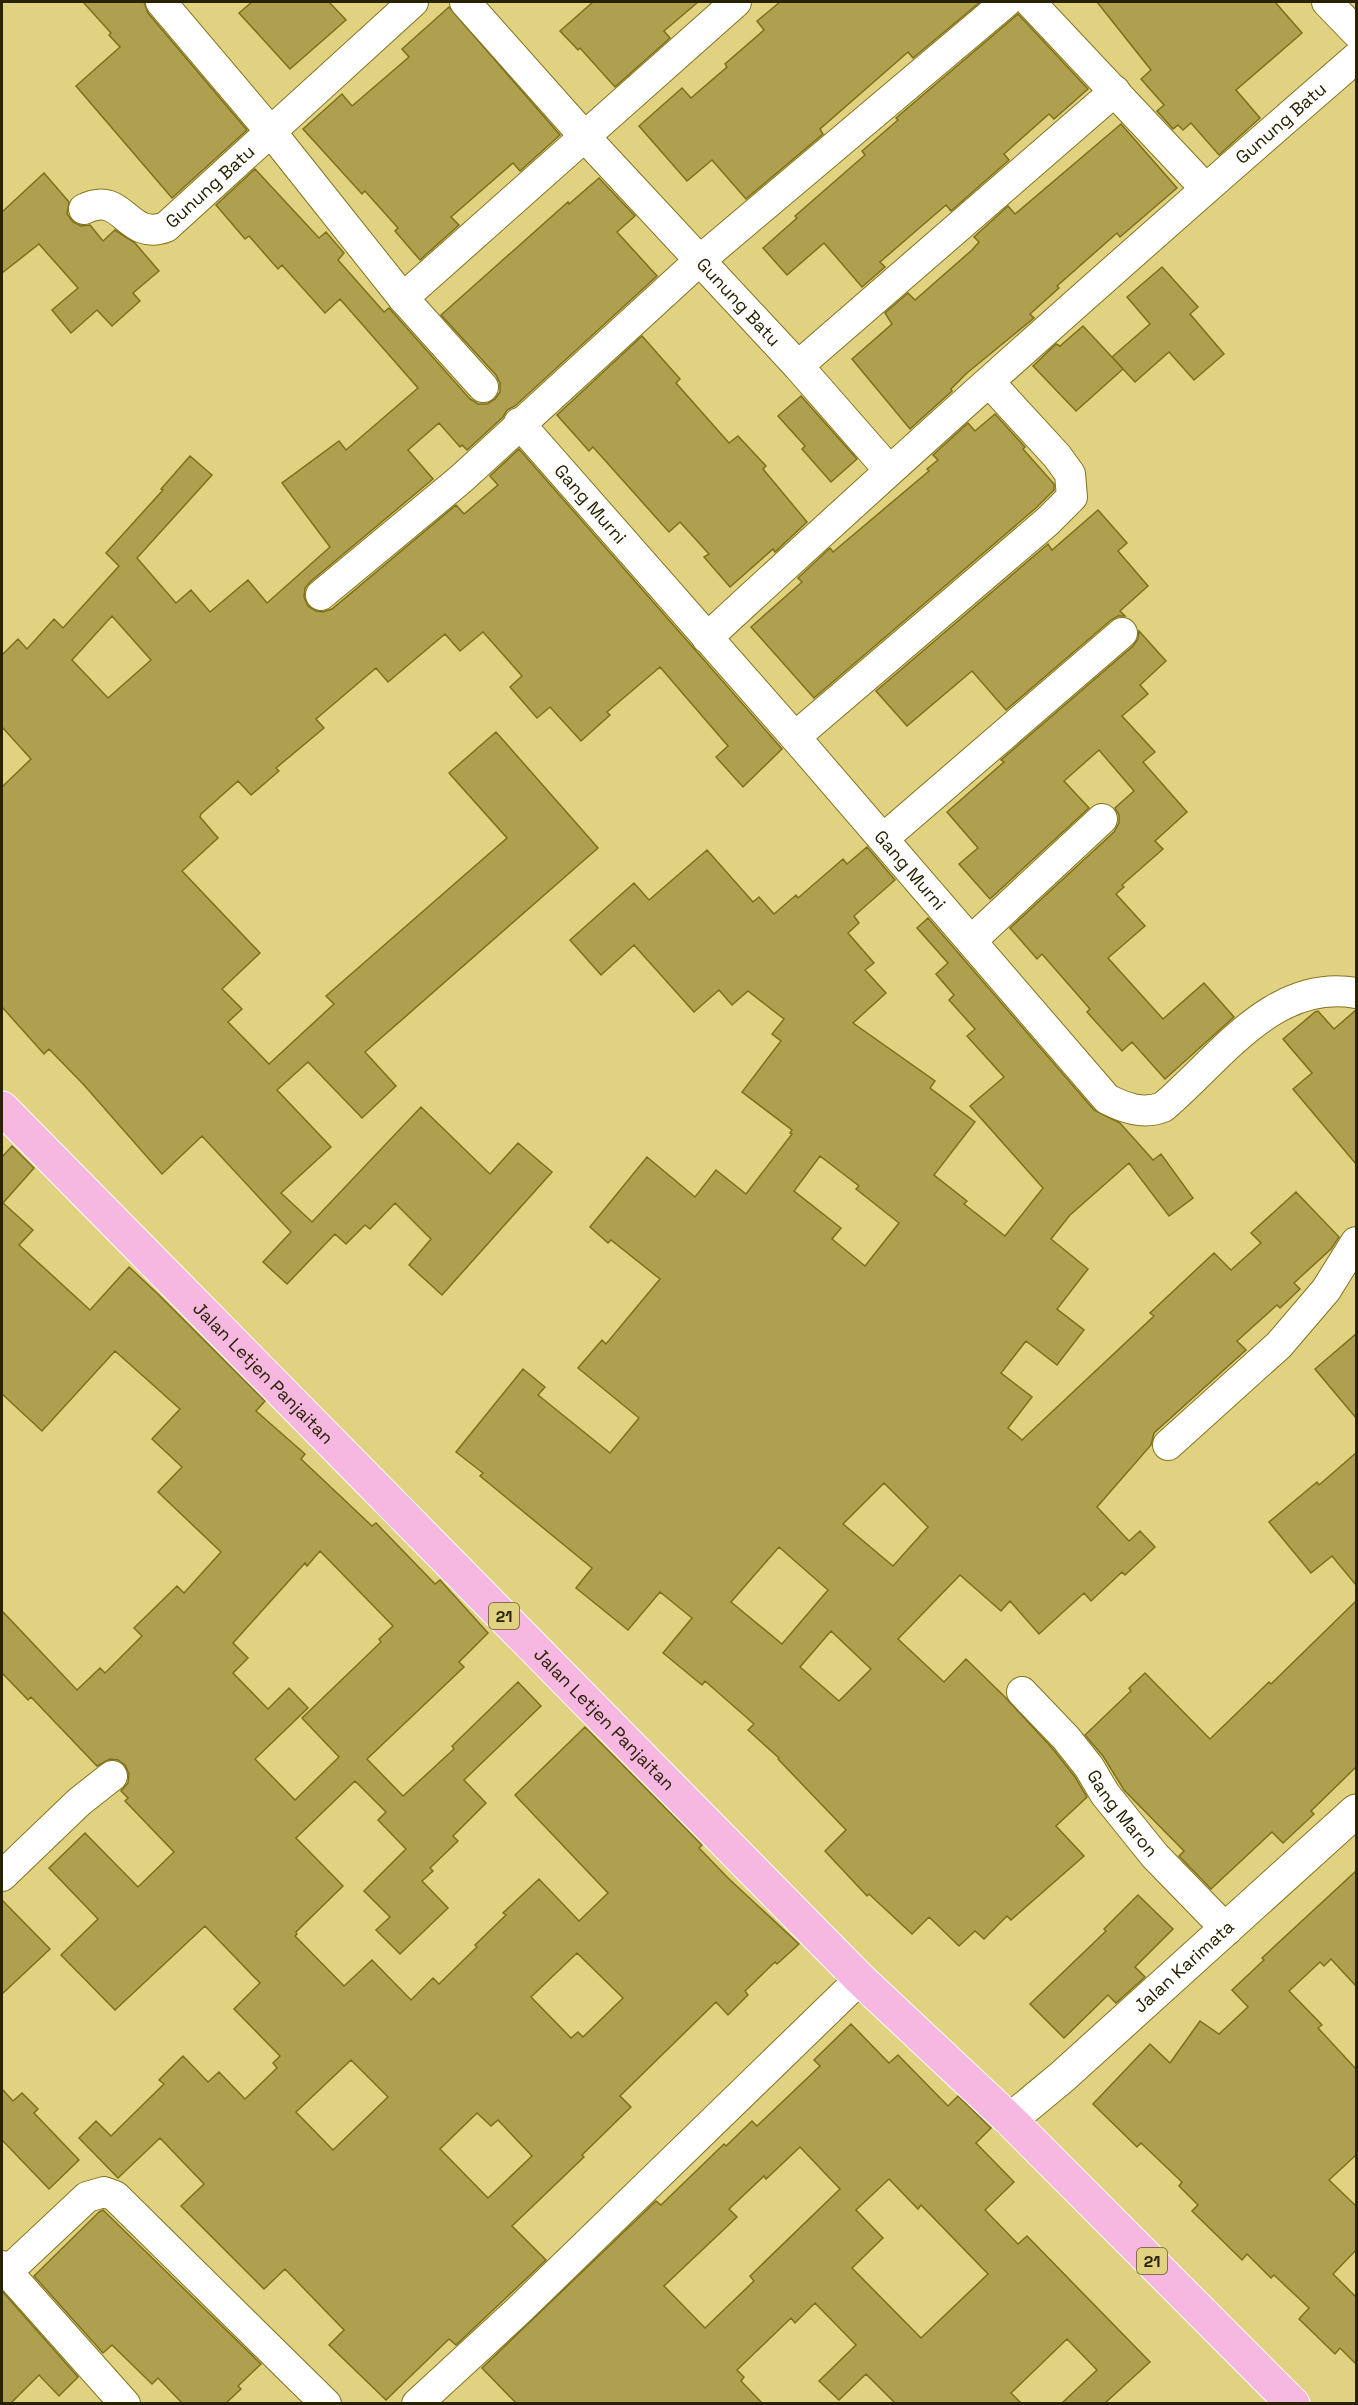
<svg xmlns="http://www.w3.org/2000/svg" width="1358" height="2405" viewBox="0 0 1358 2405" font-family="'Space Grotesk',sans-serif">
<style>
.building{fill:#aea04f;stroke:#7e7018;stroke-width:1.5;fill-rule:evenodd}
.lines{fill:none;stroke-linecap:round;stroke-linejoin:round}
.street-casing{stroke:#82741e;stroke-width:32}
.secondary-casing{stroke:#82741e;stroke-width:35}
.highway-casing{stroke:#fff;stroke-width:35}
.street{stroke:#fff;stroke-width:30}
.secondary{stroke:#fff;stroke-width:33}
.highway{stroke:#f6b7e0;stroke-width:33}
.labels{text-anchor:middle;stroke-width:4.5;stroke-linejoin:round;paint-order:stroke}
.shield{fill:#e0d280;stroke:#5f5726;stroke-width:1.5}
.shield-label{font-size:16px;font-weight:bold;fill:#282200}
.street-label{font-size:18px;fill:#282200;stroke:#e0d280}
</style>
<rect width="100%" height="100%" fill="#e0d280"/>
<g class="building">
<polygon points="83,2 144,2 148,13 247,130 172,198 76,86 120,47 109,35 111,33"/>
<polygon points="252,2 329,2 346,20 290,69 239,13"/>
<polygon points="593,2 698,2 664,31 670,38 615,87 580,48 578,50 560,31"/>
<polygon points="780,2 980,2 913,58 908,52 820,129 823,134 746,199 712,160 687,181 639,126 682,88 691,98 727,67 725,64 764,30 757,21"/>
<polygon points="1097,2 1275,2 1302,33 1236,90 1260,118 1219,155 1191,123 1183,130 1178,125 1173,129 1157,111 1164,105 1141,79 1151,70"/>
<polygon points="449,7 560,135 520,171 513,163 451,217 459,225 420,260 395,231 398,228 365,191 362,194 303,129 342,94 352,106 409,57 402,49"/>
<polygon points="1018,14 1088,89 1054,119 1049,114 1004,154 1009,160 951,211 946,205 917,230 880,262 885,267 862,287 824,243 787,275 763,248 797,218 795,216 865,155 862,151 898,120 896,118"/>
<polygon points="1121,124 1177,188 1120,237 1117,233 1057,286 1059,288 1030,314 1034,318 967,373 951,389 952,391 910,429 852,359 892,324 885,313 908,293 915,300 972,250 979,242 974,237 1008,206 1015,214"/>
<path d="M 255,169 L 319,238 L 326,232 L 344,253 L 338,260 L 384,312 L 389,308 L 470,399 L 478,404 L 487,404 L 495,399 L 500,392 L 500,383 L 496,375 L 441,315 L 568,202 L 569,204 L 599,178 L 635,216 L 617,232 L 657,276 L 515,406 L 507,410 L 503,417 L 467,450 L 462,445 L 460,447 L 439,423 L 408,450 L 433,479 L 310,582 L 305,588 L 304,597 L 308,606 L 316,611 L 323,612 L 332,609 L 456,505 L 464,514 L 498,485 L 490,476 L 519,449 L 782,749 L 743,787 L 716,757 L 728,746 L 660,667 L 607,712 L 610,715 L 581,741 L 550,707 L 537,718 L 510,687 L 522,676 L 483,632 L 460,651 L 445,634 L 388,682 L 376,668 L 316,719 L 324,728 L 276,768 L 279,771 L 251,795 L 238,781 L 201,814 L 200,817 L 218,838 L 182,871 L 260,953 L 222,989 L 242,1009 L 228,1022 L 269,1064 L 334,1004 L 326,996 L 507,838 L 449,773 L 496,732 L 598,848 L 365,1052 L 396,1086 L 362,1118 L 308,1062 L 277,1090 L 331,1147 L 281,1193 L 312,1222 L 421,1107 L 490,1174 L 518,1143 L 552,1172 L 442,1295 L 409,1265 L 431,1239 L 395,1203 L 370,1229 L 365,1225 L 346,1244 L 335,1234 L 287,1284 L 263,1262 L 291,1232 L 202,1136 L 162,1174 L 84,1085 L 49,1049 L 44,1054 L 2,1007 L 2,787 L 31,759 L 2,727 L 2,655 L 18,639 L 27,649 L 54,619 L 63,628 L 119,566 L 106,553 L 163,490 L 161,489 L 190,456 L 212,475 L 137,558 L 176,603 L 191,590 L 210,612 L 248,580 L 267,603 L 330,547 L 282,483 L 339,441 L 346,450 L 418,388 L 340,299 L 325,313 L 282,265 L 278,269 L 249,236 L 245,239 L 216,205 ZM 112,616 L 151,660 L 108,698 L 72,660 Z"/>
<polygon points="44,173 69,202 67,214 73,222 81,226 90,225 103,241 115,230 135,243 159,271 133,293 140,301 112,326 97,310 71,333 52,310 78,288 39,244 2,273 2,212"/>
<polygon points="1162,267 1198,307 1190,314 1224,354 1194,380 1169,352 1135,382 1112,357 1150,324 1127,297"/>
<polygon points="1083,326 1123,369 1076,411 1033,366 1056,344 1060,346"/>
<polygon points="642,336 680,379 676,383 729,443 738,436 766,466 763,469 807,522 775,552 773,549 730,587 704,557 709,554 680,522 669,532 593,447 589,451 557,415"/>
<polygon points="801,396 857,459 831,482 802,449 805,446 778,416"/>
<polygon points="995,414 1025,447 1023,449 1054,484 1054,490 1036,508 814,698 751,627 802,582 798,578 830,548 833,552 929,471 927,469 938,460 933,455 968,423 975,431"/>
<polygon points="1098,510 1127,543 1118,551 1148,586 1120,611 1125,616 1118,616 1111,620 1006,710 972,671 907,726 876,691 1048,544 1052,550"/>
<polygon points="1139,631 1166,661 1140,685 1148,694 1122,716 1155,752 1143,762 1187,812 1155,841 1163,849 1122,885 1124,887 1116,894 1145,926 1108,958 1163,1019 1204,983 1234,1017 1165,1079 1132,1042 1122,1051 1087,1012 1090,1009 1042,954 1037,959 1010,928 1114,832 1119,823 1119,815 1115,808 1134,791 1099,750 1064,781 1089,808 990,899 959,864 978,848 947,812 1004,762 1001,760 1133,646 1138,639"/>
<path d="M 867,847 L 895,880 L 854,916 L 859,923 L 848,933 L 874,963 L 865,970 L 886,993 L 853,1023 L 935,1081 L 930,1088 L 975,1122 L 934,1175 L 967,1201 L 964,1204 L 1005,1236 L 1043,1188 L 970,1106 L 1004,1077 L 967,1036 L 975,1029 L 949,1000 L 954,995 L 936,974 L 948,963 L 917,928 L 928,918 L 1094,1110 L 1120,1123 L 1153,1160 L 1161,1154 L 1193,1198 L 1169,1216 L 1129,1163 L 1070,1215 L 1051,1239 L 1088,1269 L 1057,1309 L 1084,1330 L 1057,1365 L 1026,1341 L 1001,1373 L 1032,1397 L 1008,1428 L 1022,1440 L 1154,1316 L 1150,1313 L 1214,1253 L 1231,1270 L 1261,1243 L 1251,1233 L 1296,1192 L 1339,1237 L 1331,1249 L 1294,1283 L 1300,1289 L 1280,1308 L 1277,1305 L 1237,1341 L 1246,1350 L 1154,1433 L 1151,1445 L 1097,1507 L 1129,1541 L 1140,1531 L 1155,1547 L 1125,1575 L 1122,1572 L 1091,1601 L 1084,1593 L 1039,1634 L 1010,1601 L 1001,1611 L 960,1575 L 898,1639 L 944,1682 L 966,1659 L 1006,1698 L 1053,1749 L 1075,1777 L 1087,1797 L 1056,1826 L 1084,1856 L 1011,1920 L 1007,1916 L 984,1939 L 975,1931 L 959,1946 L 929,1917 L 912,1934 L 869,1894 L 867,1896 L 825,1851 L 846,1830 L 778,1759 L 779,1758 L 748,1730 L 754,1724 L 705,1681 L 702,1685 L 663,1653 L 692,1618 L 660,1592 L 628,1630 L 576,1588 L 592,1568 L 480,1476 L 483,1473 L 456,1452 L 523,1369 L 545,1387 L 538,1395 L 610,1453 L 639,1418 L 578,1368 L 602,1340 L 606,1344 L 660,1279 L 611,1240 L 608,1243 L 590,1227 L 647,1157 L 695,1197 L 716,1170 L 746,1194 L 792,1134 L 790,1133 L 792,1130 L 742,1092 L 781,1041 L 772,1034 L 784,1019 L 748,991 L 732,1005 L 719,990 L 694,1012 L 634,945 L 601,975 L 570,940 L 634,883 L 649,900 L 707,850 L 753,902 L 759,897 L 774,914 L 796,895 L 798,898 L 843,859 L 847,864 ZM 820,1156 L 859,1186 L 856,1189 L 899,1223 L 865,1266 L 832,1239 L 841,1228 L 794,1191 ZM 884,1483 L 928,1527 L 893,1566 L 843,1524 ZM 779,1547 L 828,1590 L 782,1644 L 731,1602 ZM 831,1631 L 871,1669 L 839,1701 L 800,1667 Z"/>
<polygon points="1356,1010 1356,1164 1293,1089 1312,1073 1283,1039 1315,1012 1318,1011 1334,1029"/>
<path d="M 12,1146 L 34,1168 L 3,1203 L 33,1230 L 19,1245 L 90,1310 L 129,1267 L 158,1294 L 265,1401 L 256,1411 L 305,1454 L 301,1459 L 372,1526 L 376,1523 L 435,1584 L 440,1580 L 488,1633 L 459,1662 L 464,1667 L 367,1759 L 403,1796 L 454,1749 L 452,1746 L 518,1682 L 541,1706 L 464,1780 L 486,1803 L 453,1836 L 458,1841 L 430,1868 L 433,1871 L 422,1881 L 448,1908 L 400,1954 L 376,1930 L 390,1917 L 364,1891 L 406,1849 L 378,1820 L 386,1812 L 355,1781 L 296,1838 L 343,1886 L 296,1932 L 297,1934 L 295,1936 L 344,1986 L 372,1960 L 411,2000 L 433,1978 L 439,1984 L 477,1947 L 475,1945 L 506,1915 L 503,1913 L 539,1879 L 579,1921 L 608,1893 L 515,1795 L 585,1727 L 702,1845 L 699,1848 L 728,1878 L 799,1944 L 777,1964 L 775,1962 L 745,1991 L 748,1995 L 728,2015 L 716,2002 L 620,2096 L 631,2107 L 582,2155 L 584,2157 L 512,2226 L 546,2260 L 456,2345 L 449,2339 L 386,2400 L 329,2345 L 344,2330 L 285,2269 L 264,2289 L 181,2206 L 204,2184 L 160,2138 L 118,2178 L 79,2138 L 96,2121 L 111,2136 L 164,2084 L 159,2080 L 183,2056 L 208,2082 L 219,2072 L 245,2099 L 277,2068 L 273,2063 L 280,2056 L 234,2009 L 260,1983 L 205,1926 L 115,2010 L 61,1955 L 98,1919 L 49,1868 L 85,1833 L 138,1887 L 174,1852 L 125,1801 L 128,1798 L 121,1791 L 128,1783 L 129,1774 L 125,1765 L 118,1760 L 110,1759 L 97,1766 L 31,1697 L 28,1700 L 2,1673 L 2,1611 L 77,1690 L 100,1668 L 105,1673 L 142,1636 L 134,1628 L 177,1586 L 184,1593 L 221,1552 L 158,1492 L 182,1467 L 152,1439 L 180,1409 L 115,1351 L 42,1431 L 2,1394 L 2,1157 ZM 320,1551 L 393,1626 L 379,1639 L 381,1642 L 302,1718 L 339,1757 L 295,1800 L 255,1759 L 308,1708 L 289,1688 L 268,1709 L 233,1673 L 248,1658 L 233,1643 L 305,1563 L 307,1566 ZM 577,1953 L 623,1998 L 583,2037 L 578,2032 L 571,2038 L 531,1997 ZM 351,2060 L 388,2097 L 333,2150 L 296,2112 ZM 477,2113 L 491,2126 L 498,2120 L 532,2156 L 488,2198 L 440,2149 Z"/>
<polygon points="1356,1334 1356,1418 1315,1369"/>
<polygon points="1356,1453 1356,1585 1332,1556 1311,1573 1269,1522 1317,1482 1319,1485"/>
<polygon points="1356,1601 1356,1767 1311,1811 1314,1814 1283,1843 1272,1832 1211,1889 1179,1856 1184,1851 1124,1790 1103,1756 1085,1735 1131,1691 1129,1688 1145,1673 1210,1739 1269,1682 1271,1684"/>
<polygon points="1356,1871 1356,1986 1331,1959 1324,1966 1320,1962 1289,1991 1322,2025 1318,2028 1356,2069 1356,2155 1329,2180 1356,2206 1356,2250 1333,2274 1356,2297 1356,2364 1340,2348 1335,2354 1299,2319 1309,2308 1274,2275 1271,2278 1247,2254 1242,2260 1192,2211 1198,2205 1179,2186 1182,2182 1141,2143 1137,2147 1093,2104 1150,2044 1170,2063 1200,2021 1219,2034 1248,2007 1232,1990 1264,1960 1262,1958"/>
<polygon points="1138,1895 1173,1929 1135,1967 1145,1977 1116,2003 1108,1995 1064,2038 1030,2004 1106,1931 1104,1929"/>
<polygon points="2,1900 50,1949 2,1994"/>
<path d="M 851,2024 L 889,2063 L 898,2055 L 948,2106 L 958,2096 L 991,2128 L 976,2143 L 1014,2182 L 985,2210 L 1018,2244 L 1027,2236 L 1150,2362 L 1105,2403 L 1062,2403 L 1097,2370 L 1067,2339 L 1011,2393 L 1021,2403 L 895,2403 L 866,2374 L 839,2400 L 819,2381 L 856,2345 L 815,2303 L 795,2323 L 791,2318 L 737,2370 L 744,2377 L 741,2381 L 762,2403 L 516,2403 L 482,2368 L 656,2201 L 661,2205 L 724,2144 L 726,2146 L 752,2121 L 757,2126 L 820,2066 L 814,2060 ZM 800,2147 L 840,2189 L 750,2276 L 754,2281 L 705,2328 L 664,2286 L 737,2217 L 729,2209 L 764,2176 L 766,2179 ZM 889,2179 L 918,2209 L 921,2205 L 988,2274 L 921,2338 L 852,2268 L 883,2238 L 856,2210 Z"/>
<polygon points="2,2089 13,2101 22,2093 38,2109 34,2113 79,2160 49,2189 2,2140"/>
<polygon points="103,2210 261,2364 238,2386 241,2389 226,2403 182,2403 158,2378 152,2384 112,2345 103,2353 34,2276 99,2212"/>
<polygon points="2,2291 78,2377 59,2396 39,2375 11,2403 2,2403"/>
</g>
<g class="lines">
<defs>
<g id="street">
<polyline points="161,2 271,132 403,298 483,387"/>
<path id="s1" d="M 465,2 L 585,137 L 798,366 L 889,470"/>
<polyline points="1030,2 1205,188"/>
<polyline points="1327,2 1356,32"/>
<path id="s2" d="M 84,209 C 124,189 126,242 166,227 L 413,2"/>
<polyline points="403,298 736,2"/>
<polyline points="798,366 1115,91"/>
<path id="s3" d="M 519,423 L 795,737 L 1107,1099 C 1125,1108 1143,1115 1163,1107 C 1219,1060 1273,978 1356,993"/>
<polyline points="321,595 461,479 699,261 1006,2"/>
<path id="s4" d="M 707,638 C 920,441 1137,248 1356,58"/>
<polyline points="795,737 1048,521 1072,497 1070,474 1057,456 990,383"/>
<polyline points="884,838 1122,633"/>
<polyline points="972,940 1102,819"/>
<polyline points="1168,1445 1279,1345 1326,1290 1356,1242"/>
<path id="s5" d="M 1022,1692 L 1066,1738 L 1089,1767 L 1105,1794 L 1155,1856 L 1227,1930"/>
<polyline points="2,1876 79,1802 112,1776"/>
<polyline points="2,2266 125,2404"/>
<polyline points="7,2272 87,2197 104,2192 115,2196 326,2404"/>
<polyline points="417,2404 519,2310 860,1979"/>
</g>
<g id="secondary">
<path id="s6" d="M 1010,2120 L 1062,2077 L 1356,1811"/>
</g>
<g id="highway">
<path id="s7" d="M 2,1108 L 860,1979 L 1010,2120 L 1293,2404"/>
</g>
</defs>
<use href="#street" class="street-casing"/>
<use href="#secondary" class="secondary-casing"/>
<use href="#highway" class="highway-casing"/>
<use href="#street" class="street"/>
<use href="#secondary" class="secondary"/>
<use href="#highway" class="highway"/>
</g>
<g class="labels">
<g class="shield">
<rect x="489" y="1603" width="30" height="26" rx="4.5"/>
<rect x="1137" y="2248" width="30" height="26" rx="4.5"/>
</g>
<g class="shield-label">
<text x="504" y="1622">21</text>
<text x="1152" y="2267">21</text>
</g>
<g class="street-label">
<text dy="6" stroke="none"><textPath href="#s4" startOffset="771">Gunung Batu</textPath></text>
<text dy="6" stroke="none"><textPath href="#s2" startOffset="150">Gunung Batu</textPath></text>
<text dy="6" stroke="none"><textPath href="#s1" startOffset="406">Gunung Batu</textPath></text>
<text dy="6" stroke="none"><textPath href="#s3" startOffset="108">Gang Murni</textPath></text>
<text dy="6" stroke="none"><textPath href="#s3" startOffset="594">Gang Murni</textPath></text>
<text dy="6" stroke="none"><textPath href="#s7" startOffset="372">Jalan Letjen Panjaitan</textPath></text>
<text dy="6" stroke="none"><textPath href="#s7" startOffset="858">Jalan Letjen Panjaitan</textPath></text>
<text dy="6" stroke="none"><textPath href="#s5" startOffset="158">Gang Maron</textPath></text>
<text dy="6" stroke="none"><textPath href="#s6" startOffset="232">Jalan Karimata</textPath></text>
</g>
</g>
<rect width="1358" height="2405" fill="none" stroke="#282200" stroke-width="6"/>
</svg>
